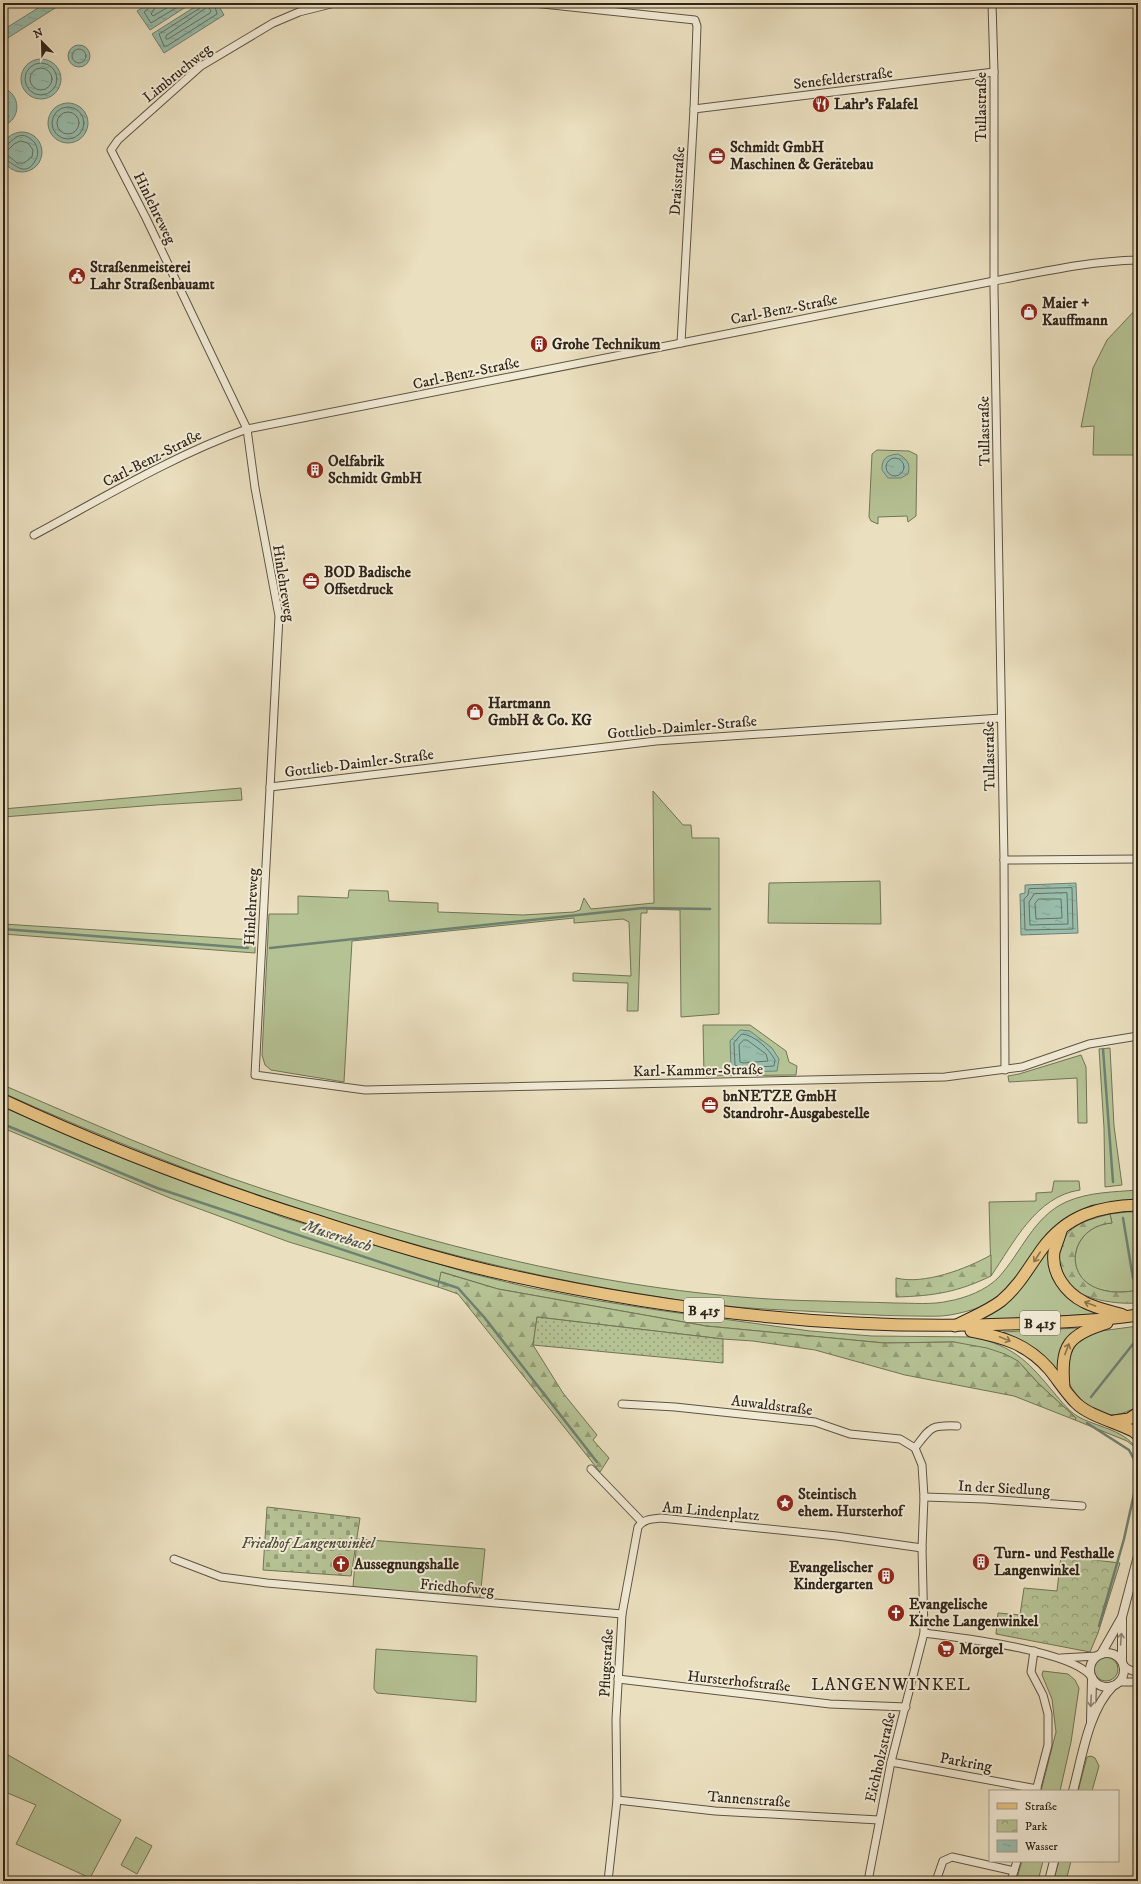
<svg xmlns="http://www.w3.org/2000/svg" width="1141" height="1884" viewBox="0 0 1141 1884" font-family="'IM FELL DW Pica',serif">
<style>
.grass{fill:#b5c294;stroke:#727457}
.forest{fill:url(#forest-firs);stroke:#727457}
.cemetery{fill:url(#cemetery-stones);stroke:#727457}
.park{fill:url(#park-crowns);stroke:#727457}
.garden{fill:url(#garden-dots);stroke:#727457}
.water{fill:url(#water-ripples);stroke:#6f8172}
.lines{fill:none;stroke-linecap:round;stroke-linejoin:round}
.shore{stroke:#647263;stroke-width:1}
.stream{stroke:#6f8172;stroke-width:2.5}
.minor-casing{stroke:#5e5443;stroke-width:9}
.tertiary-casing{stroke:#5e5443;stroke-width:10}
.primary-casing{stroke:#30261a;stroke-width:13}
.minor{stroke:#f1ead5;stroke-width:7}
.tertiary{stroke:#f1ead5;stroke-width:8}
.primary{stroke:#e5c080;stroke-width:11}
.oneway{stroke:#8a734d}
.oneway2{stroke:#908878}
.labels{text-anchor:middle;stroke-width:4;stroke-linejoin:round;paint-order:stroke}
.shield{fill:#f1ead5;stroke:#6a6152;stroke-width:1}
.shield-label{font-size:14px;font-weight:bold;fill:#30261a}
.street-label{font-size:15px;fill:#30261a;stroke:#f1ead5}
.poi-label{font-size:15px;font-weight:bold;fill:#30261a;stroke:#f1ead5;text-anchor:start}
.park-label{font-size:15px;font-style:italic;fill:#514d38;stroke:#f1ead5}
.water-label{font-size:16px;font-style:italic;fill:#505346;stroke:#f1ead5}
.quarter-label{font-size:17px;letter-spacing:1px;fill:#30261a;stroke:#f1ead5}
</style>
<defs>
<pattern id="forest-firs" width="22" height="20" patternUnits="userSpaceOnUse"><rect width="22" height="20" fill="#b5c294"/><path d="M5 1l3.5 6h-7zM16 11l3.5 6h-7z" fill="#949d78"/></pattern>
<pattern id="cemetery-stones" width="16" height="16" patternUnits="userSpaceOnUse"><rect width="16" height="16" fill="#b5c294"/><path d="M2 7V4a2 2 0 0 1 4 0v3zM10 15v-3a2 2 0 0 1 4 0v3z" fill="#949d78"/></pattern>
<pattern id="park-crowns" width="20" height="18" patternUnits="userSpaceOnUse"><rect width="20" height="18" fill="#b5c294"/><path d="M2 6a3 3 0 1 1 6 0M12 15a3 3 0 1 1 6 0" fill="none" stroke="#949d78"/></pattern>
<pattern id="garden-dots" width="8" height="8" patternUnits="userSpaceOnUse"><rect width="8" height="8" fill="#b5c294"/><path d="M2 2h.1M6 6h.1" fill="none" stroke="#949d78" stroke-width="1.8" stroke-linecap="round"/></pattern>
<pattern id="water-ripples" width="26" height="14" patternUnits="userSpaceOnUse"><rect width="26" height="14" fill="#99bdac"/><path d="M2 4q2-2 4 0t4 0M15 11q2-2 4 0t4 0" fill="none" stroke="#84a293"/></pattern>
</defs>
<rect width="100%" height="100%" fill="#eadfbf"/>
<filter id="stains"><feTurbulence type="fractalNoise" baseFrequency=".005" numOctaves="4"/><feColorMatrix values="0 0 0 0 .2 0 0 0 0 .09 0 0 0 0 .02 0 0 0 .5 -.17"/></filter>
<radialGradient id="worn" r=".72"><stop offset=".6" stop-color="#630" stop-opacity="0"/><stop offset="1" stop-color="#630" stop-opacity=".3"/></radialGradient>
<g class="grass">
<polygon points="1138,307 1138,455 1093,455 1094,426 1081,427 1093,368 1107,340"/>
<polygon points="877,450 909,451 917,455 916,516 908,522 907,516 878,517 878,524 871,521 869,517 872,454"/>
<polygon points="241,788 242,800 156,805 3,817 3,809"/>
<polygon points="653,791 683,825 691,825 692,838 719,838 719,1014 681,1017 680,910 647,909 647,913 641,913 638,1011 627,1011 628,983 573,981 573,973 631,976 629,922 623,919 574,923 574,918 352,941 344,1082 271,1070 265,1065 262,1055 269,914 298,914 298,896 348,898 349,890 388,891 389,901 438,903 438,912 523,915 574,912 580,910 584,898 591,909 654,903"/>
<polygon points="880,881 881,924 768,923 769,883"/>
<polygon points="3,924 255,940 255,953 3,934"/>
<polygon points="703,1025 750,1025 786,1051 789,1062 797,1066 796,1075 704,1076"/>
<polygon points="1110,1048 1114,1126 1122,1185 1105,1187 1104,1128 1099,1049"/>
<polygon points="1081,1055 1086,1067 1087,1123 1078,1123 1077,1078 1009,1082 1008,1076 1019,1074"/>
<path d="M 3,1085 C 89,1122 174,1160 263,1189 C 443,1248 631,1298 822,1301 C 846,1302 870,1302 895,1303 C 913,1303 932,1305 949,1301 C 966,1298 986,1290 998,1278 C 1022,1252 1033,1217 1066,1202 C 1088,1192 1114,1192 1138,1190 L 1138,1200 C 1112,1203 1085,1204 1062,1220 C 1038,1237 1028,1264 1010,1287 C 996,1304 972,1311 950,1315 C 939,1317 926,1316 914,1316 C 878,1316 841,1313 804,1311 C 782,1310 760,1309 737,1307 C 699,1304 661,1297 623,1291 C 408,1255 201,1181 3,1093 Z"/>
<path d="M 3,1107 L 95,1147 L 285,1218 L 469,1273 L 527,1287 L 594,1300 L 657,1310 L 810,1331 L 872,1336 L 976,1337 C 1013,1348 1025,1358 1050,1388 C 1058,1397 1067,1410 1077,1416 C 1096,1427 1123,1429 1136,1448 L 1127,1441 L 1075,1420 L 1076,1418 L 1038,1383 L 1018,1361 L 954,1342 L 884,1343 L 706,1326 L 498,1289 L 442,1272 L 438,1287 L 289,1242 L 170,1198 L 3,1128 Z"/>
<path d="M 1054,1181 L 1079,1181 L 1080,1190 C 1036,1196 1013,1244 991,1276 L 989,1202 L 1036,1201 L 1036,1193 L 1052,1192 Z"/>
<path d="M 1127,1212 L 1138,1212 L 1138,1290 C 1129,1292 1117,1293 1107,1291 C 1060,1284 1068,1226 1112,1223 L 1110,1214 Z"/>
<polygon points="1049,1245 1055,1278 1101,1314 976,1320 994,1311"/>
<path d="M 1138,1326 L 1138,1407 C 1128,1411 1117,1417 1106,1414 C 1087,1410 1063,1386 1066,1365 C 1067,1357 1072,1349 1074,1342 L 1093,1332 Z"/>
<path d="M 1077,1328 L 1079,1330 L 1060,1375 C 1042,1355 1028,1344 1003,1332 Z"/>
<polygon points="357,1539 485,1549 480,1598 353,1587"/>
<polygon points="376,1649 477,1656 476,1702 377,1693 374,1689 374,1685"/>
<circle cx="1106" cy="1669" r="12"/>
<polygon points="1043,1671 1068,1674 1075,1680 1079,1688 1071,1742 1060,1791 1041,1791 1056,1732 1052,1699 1042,1675"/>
<polygon points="3,1752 121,1820 90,1878 16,1844 36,1805 3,1791"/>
<polygon points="1091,1756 1095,1758 1099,1766 1092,1791 1078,1791 1087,1757"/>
<polygon points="136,1837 152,1846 137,1874 121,1865"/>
<polygon points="1022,1861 1043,1861 1038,1881 1016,1881"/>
<polygon points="1059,1861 1071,1861 1066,1881 1053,1881"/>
</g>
<g class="forest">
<path d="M 1110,1214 L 1112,1223 C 1068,1226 1060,1283 1107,1291 C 1116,1293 1129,1292 1138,1290 L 1138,1303 C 1107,1305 1052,1296 1059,1254 C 1061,1242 1066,1233 1076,1226 C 1086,1220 1099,1217 1110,1214 Z"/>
<path d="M 991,1255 L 991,1276 C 958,1292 934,1296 896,1297 L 896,1278 C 924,1285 966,1269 991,1255 Z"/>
<polygon points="441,1272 498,1289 706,1326 884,1343 954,1342 987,1348 1005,1354 1018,1361 1038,1383 1076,1418 1075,1420 1014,1396 905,1375 815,1350 753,1341 723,1339 537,1317 533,1345 563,1393 597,1435 593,1440 609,1458 600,1472 458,1294 438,1287"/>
</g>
<polygon class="cemetery" points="267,1507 360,1518 351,1576 263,1570"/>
<polygon class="park" points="1061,1556 1120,1563 1098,1633 1090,1652 996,1634 998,1613 1020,1615 1024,1588 1057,1591"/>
<polygon class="garden" points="537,1317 723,1339 723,1363 533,1345"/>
<g class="water">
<polygon points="46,3 63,3 3,41 3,30"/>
<polygon points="150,3 192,3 150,30 137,11"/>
<polygon points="201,3 217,3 224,15 164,53 152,34"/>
<circle cx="79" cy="56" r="11"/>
<circle cx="41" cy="79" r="20"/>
<path d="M 3,88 C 21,94 22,119 3,126 Z"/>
<circle cx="68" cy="123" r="20"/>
<circle cx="22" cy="152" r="20"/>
<path d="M 898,454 C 907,459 911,464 908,474 L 901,478 L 888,478 L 882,470 C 881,458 888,455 898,454 Z"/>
<polygon points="1076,883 1078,933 1021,935 1020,894 1025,893 1025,885"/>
<polygon points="740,1030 750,1031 772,1048 779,1059 777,1071 741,1072 731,1067 730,1041"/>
</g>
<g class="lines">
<g class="shore">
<polyline points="151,3 150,7 144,12 151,23 184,3"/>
<polyline points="156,3 155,8 151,14 153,16 175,3"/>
<polyline points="202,3 200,8 159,34 164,46 167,46 217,14 214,3"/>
<polygon points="208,7 211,11 210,13 168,39 166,39 166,36"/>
<circle cx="79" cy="56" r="7"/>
<circle cx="41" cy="79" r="16"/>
<circle cx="41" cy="79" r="11"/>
<circle cx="68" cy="123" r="16"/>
<circle cx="68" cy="123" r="11"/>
<polygon points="21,141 28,143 33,150 32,157 24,163 17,163 5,153 14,144"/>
<path d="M 3,146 C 14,144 18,125 35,143 C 38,149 39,155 35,161 C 24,180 12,160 3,159"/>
<circle cx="895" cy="467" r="9"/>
<polygon points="1072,888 1073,929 1025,930 1024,899 1028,895 1029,889"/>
<polygon points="1067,893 1068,924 1030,925 1029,902 1034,894"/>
<polygon points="1039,899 1061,899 1062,918 1036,919 1035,904"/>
<path d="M 742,1034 C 755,1035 769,1049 775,1060 L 774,1066 L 742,1068 L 735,1065 L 734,1043 Z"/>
<polygon points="744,1040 747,1040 766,1054 768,1061 743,1063 740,1062 739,1045"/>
</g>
<g class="stream">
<polyline points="218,5 220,4"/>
<polyline points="3,929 248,948"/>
<polyline points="270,948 643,908 710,909"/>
<polyline points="1103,1049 1113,1182"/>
<polyline points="3,1124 157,1188 458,1288 484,1317 597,1462"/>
<polyline points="1123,1218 1133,1278"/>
<polyline points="1091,1397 1137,1339"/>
<polyline points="1087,1423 1129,1450 1136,1463 1138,1476 1124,1539 1099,1626"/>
</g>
<defs>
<g id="minor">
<polyline points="335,3 299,12 273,23 201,66 118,140 111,150 146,218 247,429 255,488 279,616 255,1075 365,1090 945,1077 1022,1067 1089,1044 1138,1036"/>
<polyline points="533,3 695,20 697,26 694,109 681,343"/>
<polyline points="992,3 994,72 994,289 1004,860 1005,1070"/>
<polyline points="694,109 994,72"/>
<path d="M 34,535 C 103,498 172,456 247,429 L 994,281 C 1042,272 1089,261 1138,260"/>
<polyline points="270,787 656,741 1001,718"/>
<polyline points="1004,860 1138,859"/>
<polyline points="622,1404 675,1407 815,1422 850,1434 900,1439 915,1448 922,1465 924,1497 922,1548 924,1633 891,1762 868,1881"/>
<path d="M 915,1448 C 931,1427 930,1425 957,1426"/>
<polyline points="591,1469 642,1522"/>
<polyline points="924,1497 985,1499 1082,1506"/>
<polyline points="174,1559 221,1577 267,1583 622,1614"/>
<path d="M 924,1633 C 961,1638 1067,1650 1090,1675"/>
<polyline points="1034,1651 1031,1672 1043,1695 1048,1714 1048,1745 1036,1791"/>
<polyline points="1061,1658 1097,1656"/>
<polyline points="1123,1665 1128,1669 1138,1673"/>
<polyline points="618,1679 830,1704 906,1707"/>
<polyline points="1119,1682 1138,1682"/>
<polyline points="891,1762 1037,1789"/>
<polyline points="617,1800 715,1811 879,1820"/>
<path d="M 608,1881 L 617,1800 L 616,1719 L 622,1614 L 638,1527 C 644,1519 651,1519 661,1518 L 837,1536 L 922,1548"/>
<polyline points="936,1881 943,1861 952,1857 1014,1871"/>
<polyline points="1011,1881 1017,1861"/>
</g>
<g id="tertiary">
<circle cx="1107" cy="1670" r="17"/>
<polyline points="1101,1654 1122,1617 1138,1556"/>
<polyline points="1122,1661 1122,1618"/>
<polyline points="1091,1722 1092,1678"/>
<path d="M 1073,1791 C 1082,1758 1088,1711 1113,1686"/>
<polyline points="1049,1881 1054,1861"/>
</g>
<g id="primary">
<path d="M 3,1100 C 104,1147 209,1187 315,1220 C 379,1241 443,1261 508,1275 C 672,1311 840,1331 1009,1324 C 1052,1323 1095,1321 1138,1315"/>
<path d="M 1061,1231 C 1059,1238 1056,1245 1054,1252 C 1051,1273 1066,1293 1084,1302 C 1095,1308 1110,1311 1123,1315"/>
<path d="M 955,1326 C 970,1318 988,1311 1001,1301 C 1019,1286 1029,1267 1042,1249 C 1067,1215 1099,1206 1138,1205"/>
<path d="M 971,1331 C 1003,1337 1027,1344 1049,1369 C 1058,1380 1066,1393 1076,1403 C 1089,1416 1116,1422 1133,1431 L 1138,1435"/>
<path d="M 1064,1387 C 1060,1345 1068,1335 1107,1323"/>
<polyline points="1114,1421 1129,1419 1138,1413"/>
</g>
</defs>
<use href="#minor" class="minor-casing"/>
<use href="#tertiary" class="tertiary-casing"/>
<use href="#primary" class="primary-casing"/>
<use href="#minor" class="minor"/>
<use href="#tertiary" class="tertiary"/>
<use href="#primary" class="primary"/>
</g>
<defs><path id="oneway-shaft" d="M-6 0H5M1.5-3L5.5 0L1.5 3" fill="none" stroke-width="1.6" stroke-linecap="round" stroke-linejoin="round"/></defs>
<g class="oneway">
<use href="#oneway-shaft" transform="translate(1037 1257) rotate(123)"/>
<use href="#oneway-shaft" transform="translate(1090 1304) rotate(-160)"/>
<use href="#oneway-shaft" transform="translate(1005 1339) rotate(22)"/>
<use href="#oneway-shaft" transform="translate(1067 1349) rotate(-69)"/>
</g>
<g class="oneway2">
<use href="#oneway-shaft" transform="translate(1121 1639) rotate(-86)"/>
<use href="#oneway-shaft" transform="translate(1091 1701) rotate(93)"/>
</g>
<defs>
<symbol id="restaurant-disc" viewBox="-11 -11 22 22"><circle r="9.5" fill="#8f2418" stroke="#f1ead5"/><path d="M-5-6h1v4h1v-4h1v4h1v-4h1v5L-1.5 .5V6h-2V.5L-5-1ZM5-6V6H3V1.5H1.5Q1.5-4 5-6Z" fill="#fff"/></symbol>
<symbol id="office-disc" viewBox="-11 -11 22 22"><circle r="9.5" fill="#8f2418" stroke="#f1ead5"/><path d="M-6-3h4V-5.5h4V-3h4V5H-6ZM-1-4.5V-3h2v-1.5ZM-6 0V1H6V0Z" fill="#fff"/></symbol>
<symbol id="civic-disc" viewBox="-11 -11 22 22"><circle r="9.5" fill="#8f2418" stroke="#f1ead5"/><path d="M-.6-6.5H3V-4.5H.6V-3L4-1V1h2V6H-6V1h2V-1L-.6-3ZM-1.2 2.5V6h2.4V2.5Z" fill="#fff"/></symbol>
<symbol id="shop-disc" viewBox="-11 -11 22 22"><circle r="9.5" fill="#8f2418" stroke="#f1ead5"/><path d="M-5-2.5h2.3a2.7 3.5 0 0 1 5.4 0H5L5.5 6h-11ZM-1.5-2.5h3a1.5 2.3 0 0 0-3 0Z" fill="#fff"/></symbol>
<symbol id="building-disc" viewBox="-11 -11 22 22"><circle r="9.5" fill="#8f2418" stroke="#f1ead5"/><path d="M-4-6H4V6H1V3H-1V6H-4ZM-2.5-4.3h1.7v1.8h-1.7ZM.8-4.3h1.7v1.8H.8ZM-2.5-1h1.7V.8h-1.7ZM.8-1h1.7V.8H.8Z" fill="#fff"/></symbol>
<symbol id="sight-disc" viewBox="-11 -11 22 22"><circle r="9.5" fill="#8f2418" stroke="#f1ead5"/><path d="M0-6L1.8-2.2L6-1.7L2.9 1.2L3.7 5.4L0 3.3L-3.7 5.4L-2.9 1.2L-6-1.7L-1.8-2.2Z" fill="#fff"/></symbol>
<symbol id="church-disc" viewBox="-11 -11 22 22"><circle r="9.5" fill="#8f2418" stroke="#f1ead5"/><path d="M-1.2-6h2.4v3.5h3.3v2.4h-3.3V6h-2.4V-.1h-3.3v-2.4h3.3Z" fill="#fff"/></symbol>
<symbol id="supermarket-disc" viewBox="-11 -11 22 22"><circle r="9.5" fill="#8f2418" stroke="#f1ead5"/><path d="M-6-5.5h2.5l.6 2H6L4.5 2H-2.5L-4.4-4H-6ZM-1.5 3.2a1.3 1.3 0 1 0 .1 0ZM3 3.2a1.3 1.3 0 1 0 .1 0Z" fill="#fff"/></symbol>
</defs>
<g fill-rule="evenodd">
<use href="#restaurant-disc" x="811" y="94" width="20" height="20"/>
<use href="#office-disc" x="707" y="146" width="20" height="20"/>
<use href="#civic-disc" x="67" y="266" width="20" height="20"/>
<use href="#shop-disc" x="1019" y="302" width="20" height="20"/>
<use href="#building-disc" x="529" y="334" width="20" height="20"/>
<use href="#building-disc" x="305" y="460" width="20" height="20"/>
<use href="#office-disc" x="301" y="571" width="20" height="20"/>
<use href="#shop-disc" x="465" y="702" width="20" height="20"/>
<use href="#office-disc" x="700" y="1095" width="20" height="20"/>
<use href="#sight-disc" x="775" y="1493" width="20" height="20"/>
<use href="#building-disc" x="971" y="1552" width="20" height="20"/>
<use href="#church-disc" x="331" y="1554" width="20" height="20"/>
<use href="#building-disc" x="876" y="1566" width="20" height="20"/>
<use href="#church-disc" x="886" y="1603" width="20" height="20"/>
<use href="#supermarket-disc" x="936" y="1639" width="20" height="20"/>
</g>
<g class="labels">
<g class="shield">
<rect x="684" y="1298" width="40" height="24" rx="3"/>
<rect x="1020" y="1311" width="40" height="24" rx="3"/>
</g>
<g class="shield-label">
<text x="704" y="1315">B 415</text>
<text x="1040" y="1328">B 415</text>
</g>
<g class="street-label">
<text transform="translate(177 73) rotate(-39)" y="5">Limbruchweg</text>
<text transform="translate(843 78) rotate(-7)" y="5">Senefelderstraße</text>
<text transform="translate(981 107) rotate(-90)" y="5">Tullastraße</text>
<text transform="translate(677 181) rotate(-86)" y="5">Draisstraße</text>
<text transform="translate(155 208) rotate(64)" y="5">Hinlehreweg</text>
<text transform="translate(784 309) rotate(-11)" y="5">Carl-Benz-Straße</text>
<text transform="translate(466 373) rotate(-12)" y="5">Carl-Benz-Straße</text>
<text transform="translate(984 431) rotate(-91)" y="5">Tullastraße</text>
<text transform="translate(152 458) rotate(-27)" y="5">Carl-Benz-Straße</text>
<text transform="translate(284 583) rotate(81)" y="5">Hinlehreweg</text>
<text transform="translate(682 727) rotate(-5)" y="5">Gottlieb-Daimler-Straße</text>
<text transform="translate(989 756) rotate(-91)" y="5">Tullastraße</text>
<text transform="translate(359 763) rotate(-7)" y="5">Gottlieb-Daimler-Straße</text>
<text transform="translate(251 907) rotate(-87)" y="5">Hinlehreweg</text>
<text transform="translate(698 1070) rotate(-1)" y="5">Karl-Kammer-Straße</text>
<text transform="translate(772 1405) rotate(7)" y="5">Auwaldstraße</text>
<text transform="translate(1004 1488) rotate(3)" y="5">In der Siedlung</text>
<text transform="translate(711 1511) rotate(5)" y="5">Am Lindenplatz</text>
<text transform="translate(457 1587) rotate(5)" y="5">Friedhofweg</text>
<text transform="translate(606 1663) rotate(-87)" y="5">Pflugstraße</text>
<text transform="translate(739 1681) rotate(6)" y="5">Hursterhofstraße</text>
<text transform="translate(880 1757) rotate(-77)" y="5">Eichholzstraße</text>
<text transform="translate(966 1762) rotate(10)" y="5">Parkring</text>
<text transform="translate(749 1799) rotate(4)" y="5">Tannenstraße</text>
</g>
<g class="poi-label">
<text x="834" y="109">Lahr's Falafel</text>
<text x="730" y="152">Schmidt GmbH<tspan x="730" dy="17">Maschinen &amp; Gerätebau</tspan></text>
<text x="90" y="272">Straßenmeisterei<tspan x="90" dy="17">Lahr Straßenbauamt</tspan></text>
<text x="1042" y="308">Maier +<tspan x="1042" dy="17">Kauffmann</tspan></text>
<text x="552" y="349">Grohe Technikum</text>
<text x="328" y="466">Oelfabrik<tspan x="328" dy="17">Schmidt GmbH</tspan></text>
<text x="324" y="577">BOD Badische<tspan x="324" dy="17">Offsetdruck</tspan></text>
<text x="488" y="708">Hartmann<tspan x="488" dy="17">GmbH &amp; Co. KG</tspan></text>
<text x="723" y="1101">bnNETZE GmbH<tspan x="723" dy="17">Standrohr-Ausgabestelle</tspan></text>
<text x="798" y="1499">Steintisch<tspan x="798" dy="17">ehem. Hursterhof</tspan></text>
<text x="994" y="1558">Turn- und Festhalle<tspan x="994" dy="17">Langenwinkel</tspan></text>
<text x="354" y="1569">Aussegnungshalle</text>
<text x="873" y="1572" text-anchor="end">Evangelischer<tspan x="873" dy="17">Kindergarten</tspan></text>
<text x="909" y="1609">Evangelische<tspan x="909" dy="17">Kirche Langenwinkel</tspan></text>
<text x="959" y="1654">Morgel</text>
</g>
<g class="park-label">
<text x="308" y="1548">Friedhof Langenwinkel</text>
</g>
<g class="water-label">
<text transform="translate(338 1235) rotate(18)" y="6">Muserebach</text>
</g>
<g class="quarter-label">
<text x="891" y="1690">LANGENWINKEL</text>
</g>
</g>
<rect width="1141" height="1884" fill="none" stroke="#eadfbf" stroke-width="16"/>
<rect x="4" y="4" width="1133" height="1876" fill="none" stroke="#30261a" stroke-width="2"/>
<rect x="8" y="8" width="1125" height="1868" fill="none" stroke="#30261a"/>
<rect x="989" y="1790" width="130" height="72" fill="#f1ead5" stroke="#a49c8a"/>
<rect x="997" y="1803" width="20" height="6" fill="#e5c080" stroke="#a49c8a"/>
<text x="1025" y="1810" font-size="12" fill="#30261a">Straße</text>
<rect x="997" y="1820" width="20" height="12" fill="url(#park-crowns)" stroke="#a49c8a"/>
<text x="1025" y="1830" font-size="12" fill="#30261a">Park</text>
<rect x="997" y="1840" width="20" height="12" fill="url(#water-ripples)" stroke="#a49c8a"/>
<text x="1025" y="1850" font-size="12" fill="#30261a">Wasser</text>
<g transform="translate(42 42) rotate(337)" stroke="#f1ead5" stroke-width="3" paint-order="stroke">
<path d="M0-3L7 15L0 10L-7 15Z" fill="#30261a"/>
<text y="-6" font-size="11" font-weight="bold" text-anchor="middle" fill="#30261a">N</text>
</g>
<rect width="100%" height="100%" filter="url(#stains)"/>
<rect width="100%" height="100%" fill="url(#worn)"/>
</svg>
